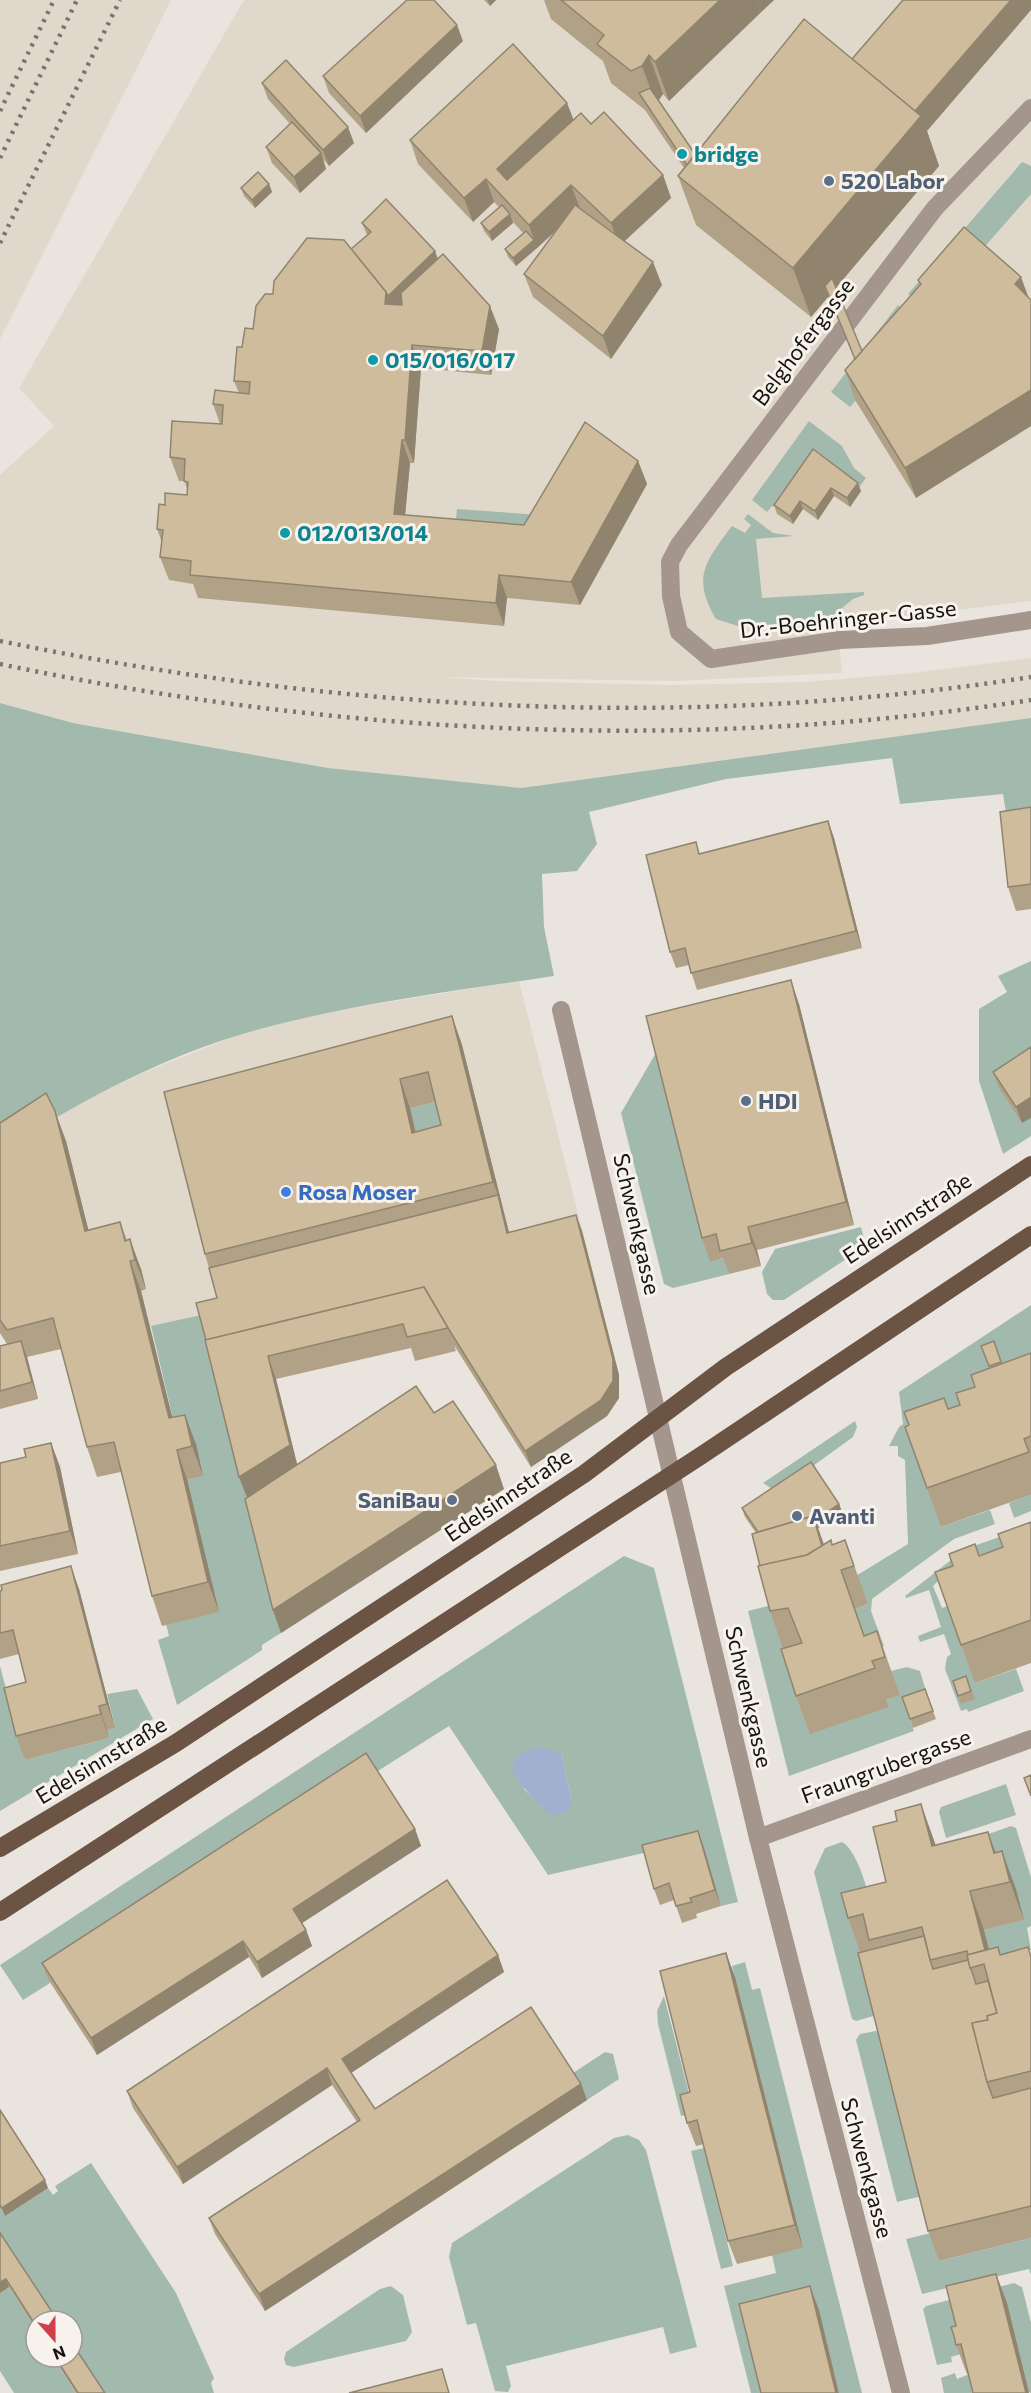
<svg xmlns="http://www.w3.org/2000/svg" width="1031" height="2393" viewBox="0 0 1031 2393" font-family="Commissioner,sans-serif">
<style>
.built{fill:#e0d8ca}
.green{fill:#a2baae;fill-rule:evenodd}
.water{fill:#9fb1ce}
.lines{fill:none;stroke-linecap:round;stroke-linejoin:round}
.minor{stroke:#a4958d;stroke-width:18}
.major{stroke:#6c5445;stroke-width:18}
.rail{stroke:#777570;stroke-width:4.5;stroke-dasharray:3 6;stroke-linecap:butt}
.wall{fill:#b1a287;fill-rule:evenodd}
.shaded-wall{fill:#90846e}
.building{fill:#cebc9d;stroke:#90846e;stroke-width:1.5;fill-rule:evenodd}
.culture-dot{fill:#0f9aa8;stroke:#f7f2eb;stroke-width:2}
.service-dot{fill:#5c6f8a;stroke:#f7f2eb;stroke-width:2}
.shop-dot{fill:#3f7fe0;stroke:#f7f2eb;stroke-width:2}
.labels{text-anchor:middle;stroke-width:6;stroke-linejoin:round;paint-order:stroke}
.culture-label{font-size:22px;font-weight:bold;fill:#0d838f;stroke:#f7f2eb;text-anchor:start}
.service-label{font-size:22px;font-weight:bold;fill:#4e5e75;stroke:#f7f2eb;text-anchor:start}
.street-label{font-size:22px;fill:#151411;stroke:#f7f2eb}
.shop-label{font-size:22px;font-weight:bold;fill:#366cbe;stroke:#f7f2eb;text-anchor:start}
</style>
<rect width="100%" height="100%" fill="#e9e5de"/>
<g class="built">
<polygon points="0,0 171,0 0,339"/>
<polygon points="244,0 1031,0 1031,601 886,619 837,621 842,673 675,681 438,677 497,681 667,685 805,682 903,674 1031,658 1031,718 521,788 328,768 73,723 0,703 0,475 54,426 19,388"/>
<polygon points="519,981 619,1375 619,1398 607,1416 531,1467 432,1311 201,1315 17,1359 0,1333 0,1152 62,1112 140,1074 230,1038 315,1014"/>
</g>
<g class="green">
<polygon points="1022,162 1031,166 1031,194 929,310 908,294"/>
<polygon points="898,305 921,326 850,407 831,392"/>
<polygon points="809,421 842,446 854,468 866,478 858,489 809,458 774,507 772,506 767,512 752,500"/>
<polygon points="457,509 541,515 529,537 455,530"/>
<path d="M 748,514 L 773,533 L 794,536 L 756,539 L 762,598 L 864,592 L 864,595 L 853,599 L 825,622 L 738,626 L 716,619 C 691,577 706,561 732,526 L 745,533 L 751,525 L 744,519 Z"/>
<path d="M 0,703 L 73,723 L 328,768 L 521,788 L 1031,718 L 1031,832 L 1006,813 L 1003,794 L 900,804 L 892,758 L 726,779 L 589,812 L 597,844 L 577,871 L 542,874 L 544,927 L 554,976 C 447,992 337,1005 233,1037 C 150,1063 72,1106 0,1152 Z"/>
<polygon points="1031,961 1031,1136 1003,1154 979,1081 979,1009 1007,992 998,976"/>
<polygon points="657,1051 710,1261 725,1258 729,1274 673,1288 664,1284 621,1113"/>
<polygon points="439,1101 452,1155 422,1162 410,1108"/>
<polygon points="861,1227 866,1246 784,1300 773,1300 767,1294 762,1272 775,1249"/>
<polygon points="1031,1305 1031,1397 941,1527 990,1510 995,1524 954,1539 872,1599 871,1611 884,1646 870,1651 855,1609 868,1604 846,1582 908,1544 905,1460 898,1456 898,1446 889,1446 899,1427 903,1424 899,1392"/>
<polygon points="201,1315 281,1633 262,1645 262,1650 177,1705 158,1640 169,1636 166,1624 180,1448 151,1326"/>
<polygon points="855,1421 857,1427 853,1437 777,1492 763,1483"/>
<polygon points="1031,1495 1031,1511 1014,1518 1009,1503"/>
<polygon points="1031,1526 1005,1590 991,1551 956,1563 933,1586 942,1608 965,1600 975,1683 1016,1669 1024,1691 968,1712 967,1709 961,1711 945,1669 947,1657 951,1654 944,1634 920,1642 918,1636 941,1627 929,1590 906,1598 905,1596 965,1549"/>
<path d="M 624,1556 L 654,1568 L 738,1902 L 721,1906 L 700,1840 L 548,1875 L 449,1726 L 49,1979 L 50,1983 L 23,2000 L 0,1965 ZM 561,1753 L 572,1800 L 543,1808 L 524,1789 Z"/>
<polygon points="772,1605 886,1700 899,1695 891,1671 907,1667 920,1671 926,1691 912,1695 905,1706 914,1731 789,1776 748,1611"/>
<polygon points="0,1666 25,1760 109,1738 107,1730 115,1727 107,1694 137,1689 153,1719 0,1811"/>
<polygon points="1006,1784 1016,1815 946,1838 939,1812 941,1807"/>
<polygon points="1011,1826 1016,1828 1031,1877 1031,1926 1027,1928 1031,1950 1007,1956 994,1972 984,1930 1023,1920 949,1848"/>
<path d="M 842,1842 C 860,1852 872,1905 875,1926 C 879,1955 876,1986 877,2015 L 856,2021 L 852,2019 L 814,1872 L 825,1848 Z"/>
<polygon points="745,1962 752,1990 760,1988 862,2393 839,2393 818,2310 764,2393 751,2393 724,2286 776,2273 772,2255 803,2248 732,1966"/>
<polygon points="664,1996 694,2113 681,2116 658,2024 657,2011"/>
<polygon points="881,2030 922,2196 897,2202 856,2040 860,2034"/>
<polygon points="605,2052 613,2054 619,2079 587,2100 570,2075"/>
<polygon points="628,2135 639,2140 646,2150 697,2347 670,2354 663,2327 506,2366 511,2386 508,2392 495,2391 476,2323 467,2325 449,2257 452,2243 614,2138"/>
<polygon points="704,2148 733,2266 721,2269 691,2151"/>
<polygon points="91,2163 176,2293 214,2378 211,2383 214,2393 103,2393 72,2346 72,2321 55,2321 0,2237 0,2208 5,2216 48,2188 53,2195 58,2191 55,2186"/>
<polygon points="931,2233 939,2261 1031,2238 1031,2275 1029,2269 922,2294 906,2239"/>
<polygon points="1014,2283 1022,2287 1031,2323 1031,2393 961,2354 951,2357 952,2362 937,2365 923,2309 926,2306"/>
<polygon points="391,2286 403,2295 412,2332 406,2341 294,2367 286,2365 284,2359 286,2352 380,2289"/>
<polygon points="9,2287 36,2330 36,2357 53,2357 76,2393 14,2393 0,2371 0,2293"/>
<polygon points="955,2373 957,2379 972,2373 977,2393 944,2393 941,2378"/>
</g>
<path class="water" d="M 536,1747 L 561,1753 L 572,1800 C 570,1812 562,1814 551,1815 C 536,1803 523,1788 512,1771 L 516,1757 Z"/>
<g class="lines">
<g class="minor">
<polyline points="1031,108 935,208 679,545 670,562 671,596 679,632 711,659 840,640 927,636 1031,620"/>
<polyline points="561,1010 758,1838 901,2393"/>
<polyline points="758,1838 1031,1739"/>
</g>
<g class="major">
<polyline points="0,1848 176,1743 584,1474 726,1367 1031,1165"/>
<polyline points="0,1912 702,1455 1031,1235"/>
</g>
<g class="rail">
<polyline points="0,111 54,0"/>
<polyline points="0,158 77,0"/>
<polyline points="0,243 120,0"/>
<path d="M 0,641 C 342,711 685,731 1031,677"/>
<path d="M 0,664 C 337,735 690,753 1031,700"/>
</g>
</g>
<g class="wall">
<polygon points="484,0 496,0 490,6"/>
<polygon points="544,0 774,0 669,101 663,94 658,101 695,154 927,131 939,166 836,288 862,351 920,285 918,280 964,227 916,498 855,400 845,370 855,359 828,297 811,317 696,225 678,176 684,168 645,110 611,83 603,61 551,19"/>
<polygon points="463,41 366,133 329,93 323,76"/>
<polygon points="262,83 354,143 329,166 323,159 326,169 300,193 272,163 266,147 290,124 268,99"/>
<polygon points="574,120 591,124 663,175 671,198 625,241 662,285 611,359 533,297 524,274 557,230 537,248 516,266 508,257 505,249 523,233 513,222 513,223 492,241 484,231 481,223 499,207 494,202 473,222 418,164 410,140"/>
<polygon points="269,184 272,192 255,208 244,196 241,188"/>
<polygon points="362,223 438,259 499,329 491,375 421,368 414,463 410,463 405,515 524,525 638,461 647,484 580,605 507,598 504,626 198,598 193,584 169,580 160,557 162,543 157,529 165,505 187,495 188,491 184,481 179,481 170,457 220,424 213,404 239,393 234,381 242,347 273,294 351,249 367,235"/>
<polygon points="813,449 861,491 850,507 834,496 818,520 803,509 793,524 777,514 774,505"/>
<polygon points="1031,807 1031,909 1016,911 1008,887"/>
<polygon points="828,821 834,838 862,948 697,990 689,965 676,968 670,952 700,854"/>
<polygon points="799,1004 854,1225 757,1250 761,1266 729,1274 723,1258 710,1262 702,1238"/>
<path d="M 452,1016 L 462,1045 L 509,1232 L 576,1215 L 582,1231 L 619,1375 L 619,1398 L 607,1416 L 531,1467 L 454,1345 L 456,1351 L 415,1361 L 411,1348 L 276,1379 L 297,1464 L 434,1413 L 504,1489 L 281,1633 L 273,1610 L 247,1497 L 239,1477 L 206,1340 L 217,1298 L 209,1268 L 205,1254 ZM 435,1102 L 441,1125 L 416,1132 L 410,1108 Z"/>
<polygon points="1031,1047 1022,1123 999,1088 993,1072"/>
<polygon points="0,1123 66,1141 88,1230 120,1222 127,1240 141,1269 146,1289 141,1291 172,1418 196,1444 203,1476 187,1479 219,1612 162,1626 152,1596 121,1472 97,1477 87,1447 61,1349 27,1357 38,1399 0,1409 0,1346 7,1344 0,1333"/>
<polygon points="994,1341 1002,1364 1031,1353 1031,1495 941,1527 905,1427 960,1405 990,1368 981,1346"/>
<polygon points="51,1443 60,1467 78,1554 0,1571 0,1473"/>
<polygon points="839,1504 842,1512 818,1528 824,1545 832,1545 845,1540 868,1604 855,1609 865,1636 877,1631 900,1695 886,1700 889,1707 810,1734 796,1696 783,1649 770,1611 760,1566 756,1533 745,1517 742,1508"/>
<polygon points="1031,1522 1031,1663 975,1683 935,1572 1003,1547"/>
<polygon points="79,1589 115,1728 107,1730 109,1738 25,1760 16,1736 26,1682 19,1654 0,1659 0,1591"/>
<polygon points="966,1676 975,1699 961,1704 953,1681"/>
<polygon points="925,1689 936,1719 913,1728 902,1697"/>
<polygon points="415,1829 421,1846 302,1923 306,1930 312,1946 262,1978 249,1957 97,2055 48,1979 42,1963"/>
<polygon points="698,1831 704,1848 721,1906 696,1914 697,1918 682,1923 674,1900 660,1905 654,1889"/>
<polygon points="936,1845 996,1853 1016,1889 1024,1920 984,1930 989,1949 1001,1955 1031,1954 1031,2238 939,2261 928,2231 860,1952 848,1918 886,1882"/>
<polygon points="726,1953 735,1977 803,2248 737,2264 728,2241 704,2144 696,2146 687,2123 690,2092"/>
<polygon points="498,1955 504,1972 351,2073 375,2109 581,2084 587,2100 265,2311 215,2234 209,2218 357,2122 332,2085 183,2184 133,2108 127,2091"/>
<polygon points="0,2110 48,2188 5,2216 0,2208"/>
<polygon points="0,2233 36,2321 36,2330 9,2287 0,2293"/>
<polygon points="996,2274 1007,2303 1029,2393 973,2393 969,2374 967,2374 956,2345 956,2326"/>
<polygon points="53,2357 72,2357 105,2393 76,2393"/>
</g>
<g class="shaded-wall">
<polygon points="488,0 496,0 490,6"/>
<polygon points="720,0 757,0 761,12 669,101 655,62"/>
<polygon points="757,0 774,0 761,12"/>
<polygon points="1011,0 1031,0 1031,10 927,131 939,166 811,317 793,268 906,122"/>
<polygon points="457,25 463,41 366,133 360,116"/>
<polygon points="649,55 663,94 656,104 642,66"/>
<polygon points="567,103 576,126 505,192 497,169"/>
<polygon points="348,127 354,143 329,166 323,150"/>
<polygon points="321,153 326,169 300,193 294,177"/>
<polygon points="663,175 671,198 619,246 611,223"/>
<polygon points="486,179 494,202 473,222 464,198"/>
<polygon points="269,184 272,192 255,208 252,200"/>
<polygon points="571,185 580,208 537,248 516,266 513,258 534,240 529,225"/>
<polygon points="510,214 513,223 492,241 489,232"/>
<polygon points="435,251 441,267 394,312 385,304 386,292"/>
<polygon points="653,262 662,285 611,359 603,336"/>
<polygon points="1021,277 1031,304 1015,284"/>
<polygon points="490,306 499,329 491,375 482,351"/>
<polygon points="412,345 421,368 414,463 405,440"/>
<polygon points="1031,390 1031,426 916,498 905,468"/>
<polygon points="402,440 410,463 403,538 394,514"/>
<polygon points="638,461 647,484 580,605 571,582"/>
<polygon points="858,483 861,491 850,507 847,498"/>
<polygon points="831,488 834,496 818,520 815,511"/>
<polygon points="800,501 803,509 793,524 790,516"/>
<polygon points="499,575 507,598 504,626 496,603"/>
<polygon points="828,821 834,838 862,948 856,931"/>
<polygon points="791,980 799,1004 854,1225 846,1202"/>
<polygon points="452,1016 462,1045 513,1249 507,1233 498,1195 493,1182"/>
<polygon points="400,1079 410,1108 422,1162 412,1133"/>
<polygon points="1031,1097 1031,1118 1022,1123 1016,1107"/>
<polygon points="55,1111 66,1141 96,1260 85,1231"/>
<polygon points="576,1215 582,1231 619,1375 619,1398 607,1416 531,1467 525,1451"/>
<polygon points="748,1227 757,1250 761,1266 752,1243"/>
<polygon points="130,1239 141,1269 146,1289 135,1260"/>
<polygon points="130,1261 141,1291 180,1448 169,1418"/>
<polygon points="21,1341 27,1357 38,1399 32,1382"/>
<polygon points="268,1356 276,1379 298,1468 248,1500 239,1477"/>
<polygon points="185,1415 196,1444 203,1476 192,1446"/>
<polygon points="51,1443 60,1467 78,1554 70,1531"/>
<polygon points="177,1450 187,1479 219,1612 208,1582"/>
<polygon points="496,1465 504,1489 281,1633 273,1610"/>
<polygon points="839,1504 842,1512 818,1528 824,1545 824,1555 769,1550"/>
<polygon points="71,1566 79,1589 115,1728 107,1704"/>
<polygon points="99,1706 107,1730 109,1738 101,1714"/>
<polygon points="921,1804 935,1843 946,1884 932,1846"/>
<polygon points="415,1829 421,1846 299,1925 293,1909"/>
<polygon points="698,1831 704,1848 721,1906 715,1890"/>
<polygon points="988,1832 1002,1870 994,1853"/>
<polygon points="1002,1851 1016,1889 1024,1920 1010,1882"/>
<polygon points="970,1891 984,1930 1001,1997 987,1958"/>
<polygon points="306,1930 312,1946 262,1978 257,1962"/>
<polygon points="243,1941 249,1957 97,2055 91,2038"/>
<polygon points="726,1953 735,1977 803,2248 795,2225"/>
<polygon points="498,1955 504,1972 348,2075 342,2059"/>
<polygon points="327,2068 332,2085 183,2184 177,2167"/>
<polygon points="581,2084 587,2100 265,2311 259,2294"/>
<polygon points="45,2180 48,2188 5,2216 2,2208"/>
<polygon points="996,2274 1007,2303 1029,2393 1026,2393"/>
<polygon points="6,2279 9,2287 0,2293 0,2282"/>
<polygon points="810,2286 819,2310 839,2393 836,2393"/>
</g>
<g class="building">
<polygon points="407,0 434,0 457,25 360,116 323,76"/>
<polygon points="561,0 720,0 655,62 649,55 642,66 631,71 597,44 604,35"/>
<polygon points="903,0 1011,0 915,111 852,59"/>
<polygon points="804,19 921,116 793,268 678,176"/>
<polygon points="513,44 567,103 497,169 507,180 581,113 591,124 604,112 663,175 611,223 571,185 529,225 486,179 464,198 410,140"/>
<polygon points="286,60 348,127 323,150 262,83"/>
<polygon points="650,88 695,154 687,165 639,93"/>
<polygon points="292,122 321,153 294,177 266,147"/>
<polygon points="258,172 269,184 252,200 241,188"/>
<polygon points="386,199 435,251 388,296 386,292 351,249 371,232 362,223"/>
<polygon points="502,205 510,214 489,232 481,223"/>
<polygon points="575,205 653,262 603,336 524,274"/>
<polygon points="964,227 1021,277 1015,284 1031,300 1031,390 905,468 845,370 921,284 918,280"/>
<polygon points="526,231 534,240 513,258 505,249"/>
<polygon points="307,238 344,240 386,292 385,304 402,305 401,293 443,254 490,306 482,351 412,345 405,440 402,440 394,514 524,525 585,422 638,461 571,582 499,575 496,603 190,575 191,561 160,557 163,530 157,529 159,504 165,505 165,493 187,495 188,482 184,481 185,459 170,457 172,421 222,424 223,405 213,404 215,390 249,394 250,382 234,381 237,347 242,347 245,328 253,329 256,306 265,294 273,294 274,281"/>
<polygon points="832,278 862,351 855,359 825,286"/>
<polygon points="813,449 858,483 847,498 831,488 815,511 800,501 790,516 774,505"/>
<polygon points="1031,807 1031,884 1008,887 1000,812"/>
<polygon points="828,821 856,931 691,973 685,948 670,952 646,855 696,842 699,854"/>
<polygon points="791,980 846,1202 748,1227 752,1243 720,1251 716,1234 702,1238 646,1016"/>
<path d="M 452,1016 L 493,1182 L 205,1254 L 164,1092 ZM 428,1072 L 441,1125 L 412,1133 L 400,1079 Z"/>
<polygon points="1031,1047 1031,1097 1016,1107 993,1072"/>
<polygon points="46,1093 55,1111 85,1231 120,1222 125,1241 130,1239 135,1260 130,1261 169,1418 185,1415 192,1446 177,1450 208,1582 152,1596 114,1442 87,1447 53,1318 7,1330 0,1320 0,1123"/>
<polygon points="498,1195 507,1233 576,1215 613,1359 613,1381 601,1400 525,1451 448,1328 424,1287 206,1340 196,1303 217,1298 209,1268"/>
<polygon points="424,1287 448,1328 407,1337 403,1324 268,1356 290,1445 239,1477 205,1340"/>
<polygon points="21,1341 32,1382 0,1391 0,1346"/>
<polygon points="994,1341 1001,1362 989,1366 981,1346"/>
<polygon points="1031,1353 1031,1436 1024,1439 1029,1452 927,1488 905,1427 909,1425 904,1412 944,1398 948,1409 960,1405 956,1393 975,1387 971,1375"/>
<polygon points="416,1386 434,1413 453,1401 496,1465 273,1610 245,1499"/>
<polygon points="51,1443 70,1531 0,1546 0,1463 26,1457 24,1449"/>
<polygon points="811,1462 839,1504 815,1520 813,1516 758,1532 742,1508"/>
<polygon points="813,1516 822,1546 807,1555 760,1566 752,1534"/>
<polygon points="1031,1522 1031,1620 961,1645 935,1572 953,1566 949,1554 975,1544 979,1556 1003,1547 998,1534"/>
<polygon points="831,1540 832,1545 845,1540 854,1566 841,1570 864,1636 877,1631 885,1657 872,1661 875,1668 796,1696 781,1649 802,1643 788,1608 770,1611 758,1566 807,1555"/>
<polygon points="71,1566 107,1704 99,1706 101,1714 16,1736 4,1688 26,1682 13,1630 0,1633 0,1591 2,1590 1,1585"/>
<polygon points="966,1676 971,1691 958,1696 953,1681"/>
<polygon points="925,1689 933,1711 910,1719 902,1697"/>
<polygon points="366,1753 415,1829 293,1909 306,1930 257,1962 243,1941 91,2038 42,1963"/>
<polygon points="1031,1775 1031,1796 1024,1778"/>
<polygon points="921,1804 932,1846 988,1832 994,1853 1002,1851 1010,1882 970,1891 985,1950 968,1955 967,1951 930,1960 922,1927 869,1940 863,1914 848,1918 841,1893 886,1882 873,1827 897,1821 895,1811"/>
<polygon points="698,1831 715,1890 690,1898 692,1902 676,1906 669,1883 654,1889 642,1845"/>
<polygon points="447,1880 498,1955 342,2059 375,2109 531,2007 581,2084 259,2294 209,2218 360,2120 327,2068 177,2167 127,2091"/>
<polygon points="924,1936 930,1960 933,1969 968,1960 976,1984 988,1981 997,2013 987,2016 988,2020 972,2023 987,2082 993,2098 1031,2088 1031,2206 928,2231 858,1953"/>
<polygon points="998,1947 1000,1955 1028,1947 1031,1957 1031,2071 987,2082 972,2023 988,2020 987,2016 997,2013 984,1964 970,1968 967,1955"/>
<polygon points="726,1953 795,2225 728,2241 697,2120 687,2123 680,2095 690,2092 660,1971"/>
<polygon points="0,2110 45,2180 2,2208 0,2205"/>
<polygon points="0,2233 58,2321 36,2321 36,2326 6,2279 0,2282"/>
<polygon points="996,2274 1026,2393 973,2393 961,2344 956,2345 954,2336 951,2327 956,2326 946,2286"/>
<polygon points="810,2286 836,2393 761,2393 739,2304"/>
<polygon points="72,2343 105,2393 78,2393 55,2357 72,2357"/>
<polygon points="442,2369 449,2393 349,2393"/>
</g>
<g class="culture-dot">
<circle cx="682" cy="154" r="6"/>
<circle cx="373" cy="360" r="6"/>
<circle cx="285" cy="533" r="6"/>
</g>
<g class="service-dot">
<circle cx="829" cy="181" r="6"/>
<circle cx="746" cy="1101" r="6"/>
<circle cx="452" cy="1500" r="6"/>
<circle cx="797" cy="1516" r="6"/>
</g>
<circle class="shop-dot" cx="286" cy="1192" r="6"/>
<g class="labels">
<g class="culture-label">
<text x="694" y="162">bridge</text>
<text x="385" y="368">015/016/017</text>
<text x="297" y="541">012/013/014</text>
</g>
<g class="service-label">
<text x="841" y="189">520 Labor</text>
<text x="758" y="1109">HDI</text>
<text x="440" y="1508" text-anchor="end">SaniBau</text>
<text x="809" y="1524">Avanti</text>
</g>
<g class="street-label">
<text transform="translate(803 342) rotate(-53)" y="8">Belghofergasse</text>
<text transform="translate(848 619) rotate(-6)" y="8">Dr.-Boehringer-Gasse</text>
<text transform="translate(907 1218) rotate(-33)" y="8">Edelsinnstraße</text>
<text transform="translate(637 1224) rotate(77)" y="8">Schwenkgasse</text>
<text transform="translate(508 1495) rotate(-34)" y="8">Edelsinnstraße</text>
<text transform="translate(749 1697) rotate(77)" y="8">Schwenkgasse</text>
<text transform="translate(101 1760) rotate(-31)" y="8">Edelsinnstraße</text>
<text transform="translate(886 1766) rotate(-20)" y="8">Fraungrubergasse</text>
<text transform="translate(867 2168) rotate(75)" y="8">Schwenkgasse</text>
</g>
<g class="shop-label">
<text x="298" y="1200">Rosa Moser</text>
</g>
</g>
<g transform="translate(54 2339) rotate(159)"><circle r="28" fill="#f7f2eb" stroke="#9d9994" stroke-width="1.5"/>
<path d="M0-4.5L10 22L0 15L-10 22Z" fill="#cf3f4c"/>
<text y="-9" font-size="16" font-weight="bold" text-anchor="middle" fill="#151411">N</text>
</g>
</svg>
